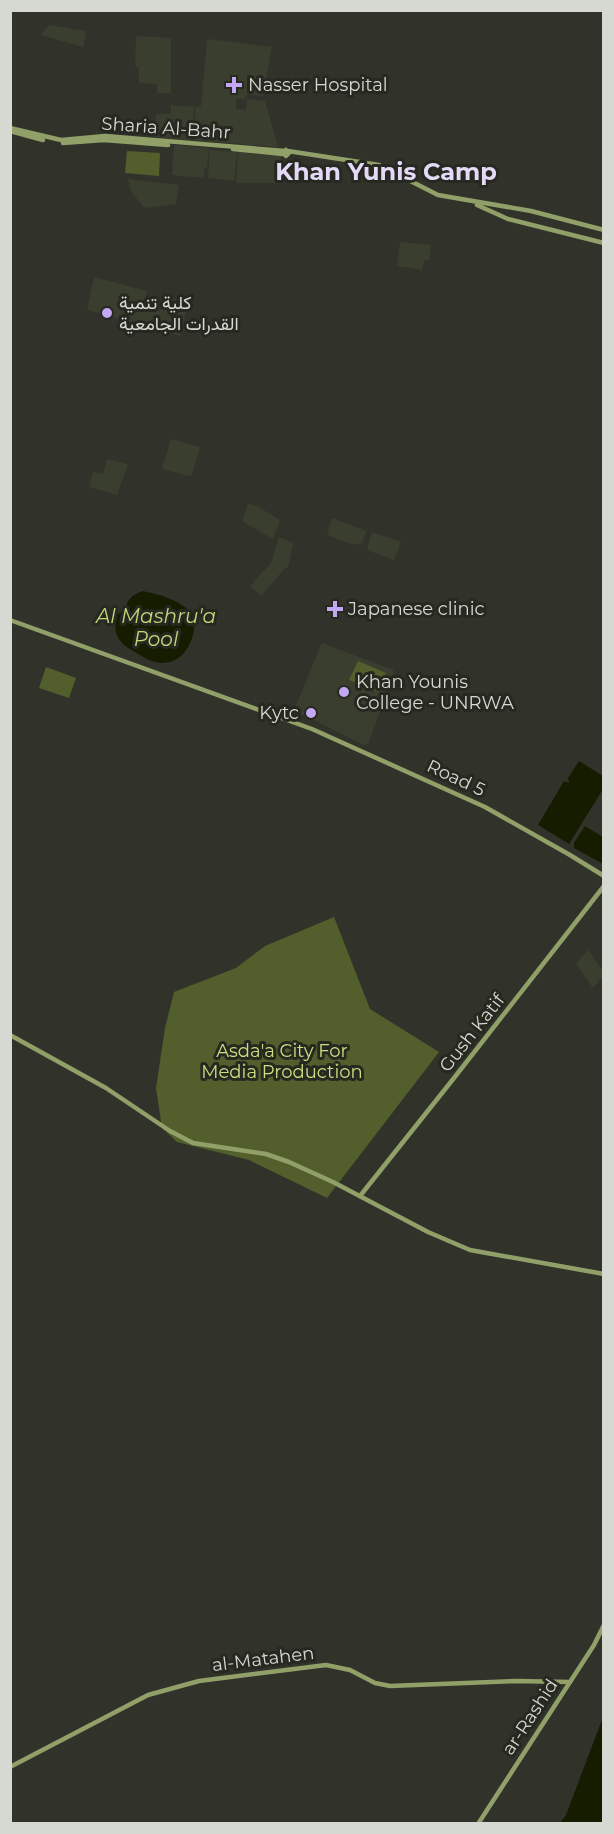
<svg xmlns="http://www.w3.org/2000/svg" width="614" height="1834" viewBox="0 0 614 1834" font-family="Montserrat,Vazirmatn,sans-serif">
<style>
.built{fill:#3a3e2f}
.green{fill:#525e2b}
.water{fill:#151c00}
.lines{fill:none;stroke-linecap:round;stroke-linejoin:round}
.major{stroke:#91a069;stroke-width:4.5}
.poi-dot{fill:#c2a7f2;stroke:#272921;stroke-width:2}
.labels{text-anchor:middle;stroke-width:6;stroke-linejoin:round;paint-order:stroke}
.poi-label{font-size:18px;fill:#d6d8d2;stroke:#272921;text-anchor:start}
.street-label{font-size:18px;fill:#d6d8d2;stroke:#272921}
.park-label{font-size:18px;fill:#c8df82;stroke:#272921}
.water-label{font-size:20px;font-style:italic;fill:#bfd679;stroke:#272921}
.district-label{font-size:24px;font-weight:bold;fill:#e3daf7;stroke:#272921}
</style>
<rect width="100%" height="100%" fill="#31332b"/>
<g class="built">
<polygon points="49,25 86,31 83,47 41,35"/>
<polygon points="136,36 171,38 171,93 157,93 157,84 139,83 139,68 135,66"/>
<polygon points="207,39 272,47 263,96 247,94 245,99 236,99 236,109 246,110 247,99 265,101 278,147 193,140 196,107 201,106"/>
<polygon points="171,105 194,107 191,140 153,137 156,114 171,114"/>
<polygon points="174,145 209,148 207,167 204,170 204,178 172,175"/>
<polygon points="210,150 237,152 234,181 208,178"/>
<polygon points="238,151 281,155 280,183 236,183"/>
<polygon points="128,179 179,185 176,204 144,208 131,191"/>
<polygon points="400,242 431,245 429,261 424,260 422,270 397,266"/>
<polygon points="94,277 147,291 143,305 161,310 165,297 188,303 180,336 87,310"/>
<polygon points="171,439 200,447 192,475 190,476 162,469"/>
<polygon points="107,459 128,464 117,495 89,487 93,472 103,474"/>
<polygon points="248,504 257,506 280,520 273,539 242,521"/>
<polygon points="332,518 366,531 362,543 353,545 327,535"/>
<polygon points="372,532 401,542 394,560 367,550"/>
<polygon points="279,537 293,543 288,568 285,568 261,596 250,586 271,563"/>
<polygon points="322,643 393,670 394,673 368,744 364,745 294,710"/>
<polygon points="588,950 603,971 603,976 593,988 576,964"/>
</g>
<g class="green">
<polygon points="127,151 160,153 159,176 125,173"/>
<polygon points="358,661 386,673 378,692 349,680"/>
<polygon points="46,667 76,678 69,698 39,688"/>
<polygon points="334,917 370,1009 439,1052 327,1198 249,1160 177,1142 162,1128 156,1088 165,1028 174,992 236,968 265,946"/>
</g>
<g class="water">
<path d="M 143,591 C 164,596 178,599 194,615 C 198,640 181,671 152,661 C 146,659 140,655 135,652 C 127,648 119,642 116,633 C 114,627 117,620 117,614 L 125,610 C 127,599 132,595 143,591 Z"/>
<polygon points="579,761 603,776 603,789 569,844 538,825 564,781 569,783 568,778"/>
<polygon points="585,826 603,837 603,864 574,848 574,843"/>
<polygon points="603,1717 603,1823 560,1823 566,1815"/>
</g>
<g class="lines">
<g class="major">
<polyline points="10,128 61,140 105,136 285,151"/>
<polyline points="10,131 43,140"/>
<polyline points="63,143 104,140 168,145"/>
<polyline points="233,149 283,154"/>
<polygon points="286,150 289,153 286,156 283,153"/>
<polyline points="288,151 379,165 438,195 531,211 604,230"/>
<polyline points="477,205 508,219 604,243"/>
<polyline points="10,620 312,729 485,807 570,855 604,876"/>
<polyline points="10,1035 106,1088 170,1131 193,1143 266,1154 289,1162 333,1182 428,1232 470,1250 604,1274"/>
<polyline points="360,1196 454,1078 604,886"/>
<polyline points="10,1767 148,1695 199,1681 326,1665 350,1670 375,1683 390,1686 516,1681 570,1682"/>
<polyline points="478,1824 594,1645 604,1625"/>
</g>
</g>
<g class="poi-dot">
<path d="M231 76h6v6h6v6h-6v6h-6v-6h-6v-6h6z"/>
<circle cx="107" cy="313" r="6"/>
<path d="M332 600h6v6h6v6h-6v6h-6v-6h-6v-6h6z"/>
<circle cx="344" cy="692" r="6"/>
<circle cx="311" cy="713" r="6"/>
</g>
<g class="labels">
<g class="poi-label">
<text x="248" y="91">Nasser Hospital</text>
<text x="119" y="309">كلية تنمية<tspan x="119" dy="21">القدرات الجامعية</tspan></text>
<text x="348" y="615">Japanese clinic</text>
<text x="356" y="688">Khan Younis<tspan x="356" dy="21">College - UNRWA</tspan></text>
<text x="299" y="719" text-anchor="end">Kytc</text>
</g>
<g class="street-label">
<text transform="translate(166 128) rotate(4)" y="6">Sharia Al-Bahr</text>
<text transform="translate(456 778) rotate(25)" y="6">Road 5</text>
<text transform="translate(472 1033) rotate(-52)" y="6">Gush Katif</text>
<text transform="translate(263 1659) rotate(-7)" y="6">al-Matahen</text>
<text transform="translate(530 1717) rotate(-57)" y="6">ar-Rashid</text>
</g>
<g class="park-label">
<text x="282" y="1057">Asda'a City For<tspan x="282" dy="21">Media Production</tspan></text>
</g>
<g class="water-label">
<text x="156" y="623">Al Mashru'a<tspan x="156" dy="23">Pool</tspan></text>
</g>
<g class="district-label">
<text x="386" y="180">Khan Yunis Camp</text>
</g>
</g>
<rect width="614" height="1834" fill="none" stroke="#d6d8d2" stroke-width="24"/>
</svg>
